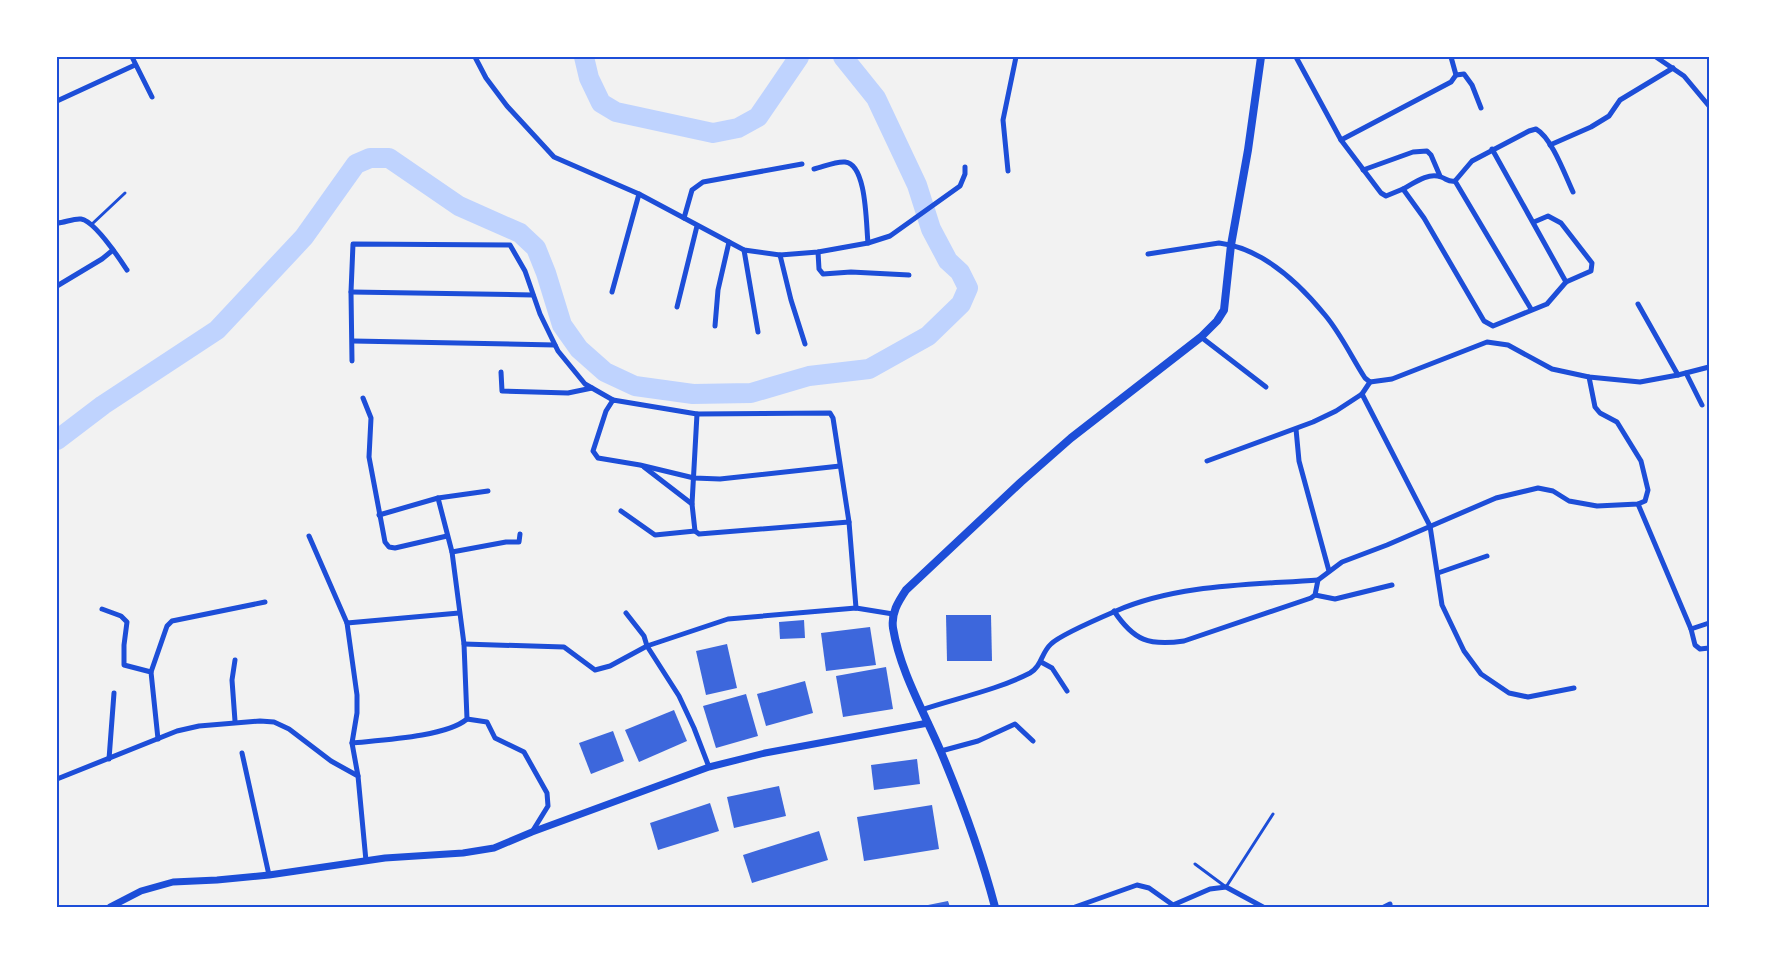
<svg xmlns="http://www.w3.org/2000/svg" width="1766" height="964" viewBox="0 0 1766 964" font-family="'Zilla Slab',serif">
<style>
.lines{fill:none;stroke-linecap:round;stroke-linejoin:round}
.river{stroke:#bfd3fe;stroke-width:20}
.building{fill:#3d67dc}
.service{stroke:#1d4ed8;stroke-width:3}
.minor{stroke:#1d4ed8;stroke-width:5}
.tertiary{stroke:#1d4ed8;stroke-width:7}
.secondary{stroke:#1d4ed8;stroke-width:8}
.neatline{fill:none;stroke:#1d4ed8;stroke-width:2}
</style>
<rect width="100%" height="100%" fill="#f2f2f2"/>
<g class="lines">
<g class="river">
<polyline points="584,57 589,78 601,103 616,112 713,133 738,128 758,117 799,57"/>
<polyline points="57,440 103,405 217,330 304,237 356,164 370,158 389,158 459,206 520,233 536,248 546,273 562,325 579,349 605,372 635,386 693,394 751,393 809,376 869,369 928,336 961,304 968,288 960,272 948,261 931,229 917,185 876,98 843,57"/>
</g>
</g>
<g class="building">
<polygon points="946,615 991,615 992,661 947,661"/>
<polygon points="804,620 805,638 780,639 779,622"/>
<polygon points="870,627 876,665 826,671 821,633"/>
<polygon points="727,644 737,688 706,695 696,651"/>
<polygon points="886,667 893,709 843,717 836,676"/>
<polygon points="805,681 813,713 766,726 757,694"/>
<polygon points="746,694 758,736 716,748 703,706"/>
<polygon points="674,710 687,741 639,762 625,730"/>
<polygon points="613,731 624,761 591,774 579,743"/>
<polygon points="917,759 920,784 874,790 871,765"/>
<polygon points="779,786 786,816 734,828 727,797"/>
<polygon points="710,803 719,831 658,850 650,823"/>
<polygon points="932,805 939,849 864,861 857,817"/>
<polygon points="819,831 828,860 752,883 743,855"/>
<polygon points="948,901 950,907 923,907 923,906"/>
</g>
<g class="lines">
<g class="service">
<polyline points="91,225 125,193"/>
<polyline points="1195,864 1226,887 1273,814"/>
</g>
<g class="minor">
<polyline points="132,57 152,97"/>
<polyline points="475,57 486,78 507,106 554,157 639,194 744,250 780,255 818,252 868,243 890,236 960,186 965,174 965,167"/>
<polyline points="1296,57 1341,140 1381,193 1386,196 1403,189 1424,218 1484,321 1493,326 1547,304 1566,282 1591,271 1592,263 1561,223 1548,216 1534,222"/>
<polyline points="1656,57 1684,76 1709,106"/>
<polyline points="1456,75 1464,74 1472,85 1481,108"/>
<polyline points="57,101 135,65"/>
<polyline points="1341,140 1451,82 1456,75 1451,57"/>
<polyline points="1550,145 1591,127 1609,116 1620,100 1673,68"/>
<polyline points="1492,149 1566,282"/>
<path d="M 814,169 C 823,167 836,161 845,162 C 867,164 866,225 868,243"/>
<polyline points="1363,170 1413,152 1427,151 1431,155 1440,176"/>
<polyline points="1008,171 1003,120 1016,57"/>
<polyline points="1455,181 1531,309"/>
<path d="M 1403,189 C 1414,183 1428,172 1441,177 C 1447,179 1448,182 1455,181 L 1472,161 L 1529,131 L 1536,129 C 1552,138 1565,175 1573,192"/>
<polyline points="684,218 692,190 703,182 802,164"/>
<path d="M 57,223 C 64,223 74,218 81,219 C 95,221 119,258 127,270"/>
<polyline points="744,250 758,332"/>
<polyline points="818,252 819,269 823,274 851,272 909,275"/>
<path d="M 1148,254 L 1219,243 C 1262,248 1299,283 1325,315 C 1341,334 1352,358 1365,378 L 1370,382"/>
<polyline points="780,255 791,300 805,344"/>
<polyline points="57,286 102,259 113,250"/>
<polyline points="351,292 533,295"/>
<polyline points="612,292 639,194"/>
<polyline points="1638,304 1678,375"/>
<polyline points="677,307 697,226"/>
<polyline points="715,326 718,290 729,242"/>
<polyline points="1201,337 1266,387"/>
<polyline points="353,341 555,345"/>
<polyline points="352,361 351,292 353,244 510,245 525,271 540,314 558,351 585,384 613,400"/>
<polyline points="501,372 502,391 568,393 592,388"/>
<polyline points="1686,373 1702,405"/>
<polyline points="1370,382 1392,379 1487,342 1508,345 1552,369 1589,377 1640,382 1678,375 1709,367"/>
<polyline points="1362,394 1430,526 1442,605 1464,651 1481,674 1509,693 1528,697 1574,688"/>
<polyline points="363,398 371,418 369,457 385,542 389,547 395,548 447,536"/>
<polyline points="1296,429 1299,461 1329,571"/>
<polyline points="1207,461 1313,422 1336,411 1362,394 1370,382"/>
<polyline points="840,466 720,479 694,478 640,465 598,458 593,451 606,411 613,400 697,414 830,413 833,418 849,522 856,608"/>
<polyline points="644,467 692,504 695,531 699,534 849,522"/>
<polyline points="692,504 697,414"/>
<polyline points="1638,504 1691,629 1709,623"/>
<polyline points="621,511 655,535 695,531"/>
<polyline points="379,515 438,498 488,491"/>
<polyline points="309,536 347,623 459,613"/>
<polyline points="452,552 506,542 519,542 520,534"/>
<polyline points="1438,573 1487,556"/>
<polyline points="1315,595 1335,599 1392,585"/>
<polyline points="102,609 121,616 127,622 124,645 124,665 151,672 158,739"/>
<path d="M 1114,611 C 1134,641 1149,646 1184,641 L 1311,598 L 1315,595 L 1318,580 L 1342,562 L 1387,545 L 1496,498 L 1538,488 L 1553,491 L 1569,501 L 1597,506 L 1638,504 L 1645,501 L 1648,490 L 1641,461 L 1617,422 L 1600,413 L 1595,407 L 1589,377"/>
<polyline points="626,613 644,636 647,646 679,696 694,728 709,767"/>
<polyline points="347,623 357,695 357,713 352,743 358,776"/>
<polyline points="1691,629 1695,645 1700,649 1709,648"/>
<polyline points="464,644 564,647 595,670 610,666 647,646 728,619 856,608 893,614"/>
<polyline points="235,660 232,680 235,721"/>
<polyline points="1041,662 1052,668 1067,691"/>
<polyline points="151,672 167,626 172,621 265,602"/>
<path d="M 921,710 C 957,698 997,690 1030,673 C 1042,666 1041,653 1051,644 C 1060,635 1102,617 1116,611 C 1178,584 1251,585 1318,580"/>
<polyline points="467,719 487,722 495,738 524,752 547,793 548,806 532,832"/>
<path d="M 352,743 C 381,740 446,737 467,719 L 464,644 L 452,552 L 438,498"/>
<polyline points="941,751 978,741 1015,724 1033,741"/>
<polyline points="242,753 269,875"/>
<polyline points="109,759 114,693"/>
<polyline points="57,779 177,731 199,726 260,721 274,722 289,729 331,761 358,776 366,861"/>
<polyline points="1075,907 1137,885 1149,888 1173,905 1210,889 1226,887 1263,907"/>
<polyline points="1384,907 1390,904"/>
</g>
<polyline class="tertiary" points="110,907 141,891 173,882 217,880 269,875 385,858 463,853 494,848 532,832 709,767 765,753 928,723"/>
<path class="secondary" d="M 995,907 C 981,854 962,802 941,752 C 924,712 900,671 893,628 C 891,613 898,602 906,590 L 1021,482 L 1071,438 L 1201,337 L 1217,321 L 1224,310 L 1231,245 L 1248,150 L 1261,57"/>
</g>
<rect width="1766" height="964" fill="none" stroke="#ffffff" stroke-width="117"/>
<rect x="58" y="58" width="1650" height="848" class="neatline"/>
</svg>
